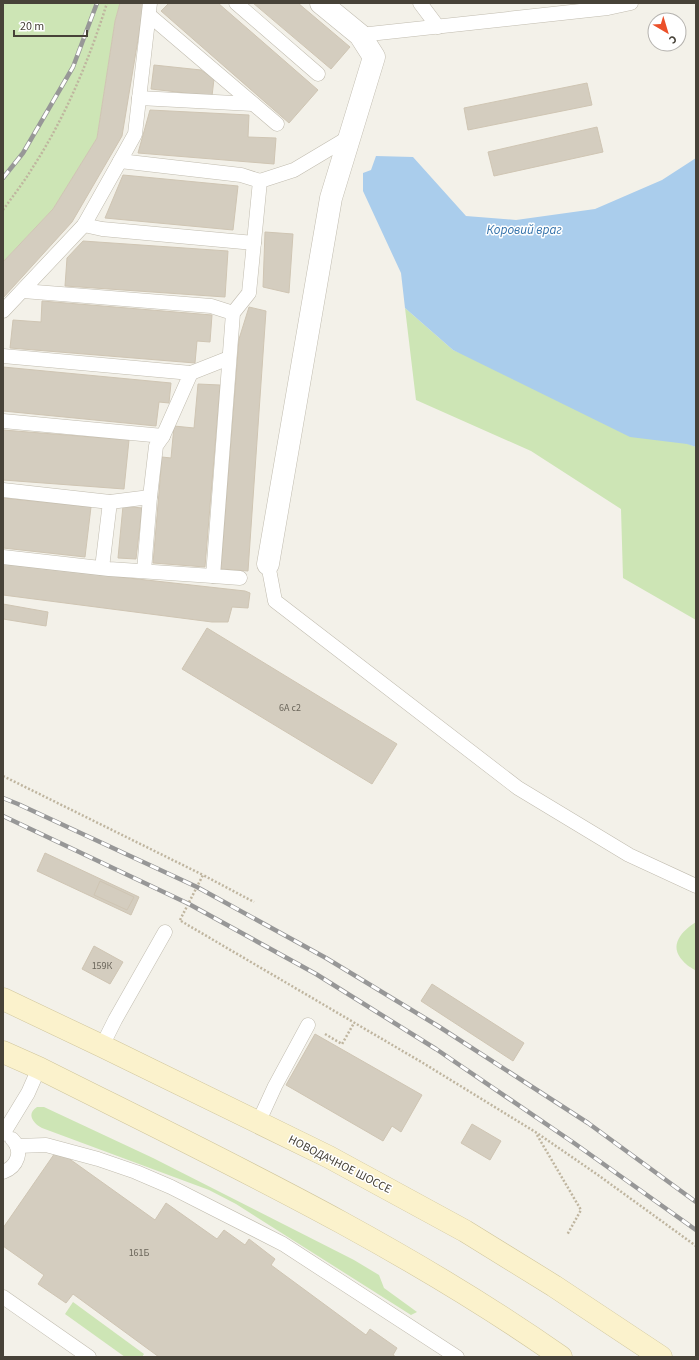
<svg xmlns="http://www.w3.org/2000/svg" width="699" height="1360" viewBox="0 0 699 1360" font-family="'Source Sans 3',sans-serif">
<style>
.green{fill:#cde5b5}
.water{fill:#aacdec}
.building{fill:#d4cdbf;stroke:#cfc5b3}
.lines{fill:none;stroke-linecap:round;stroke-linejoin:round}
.service-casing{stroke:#c1bcaf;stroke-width:15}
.minor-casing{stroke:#c1bcaf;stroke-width:23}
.secondary-casing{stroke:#d0c69c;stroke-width:23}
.path{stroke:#bfb59f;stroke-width:2.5;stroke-dasharray:2 2;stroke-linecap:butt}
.service{stroke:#fff;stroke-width:14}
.minor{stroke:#fff;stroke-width:22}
.secondary{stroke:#fbf2cc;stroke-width:22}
.rail-casing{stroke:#979797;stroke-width:4.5}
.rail{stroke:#fff;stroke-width:3;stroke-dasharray:9;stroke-linecap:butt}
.labels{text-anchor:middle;stroke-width:3;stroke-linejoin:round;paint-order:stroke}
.number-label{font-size:10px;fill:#6a655a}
.street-label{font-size:12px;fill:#474238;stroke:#fff}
.water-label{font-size:13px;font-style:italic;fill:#3875ac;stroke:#fff}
</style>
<rect width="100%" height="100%" fill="#f3f1e9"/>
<g class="green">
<polygon points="3,3 120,3 115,21 97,138 53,209 3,262"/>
<polygon points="405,308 453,350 696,447 696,620 623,578 621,509 531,451 416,400"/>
<path d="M 696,922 L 696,971 C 692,968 686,965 683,961 C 668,945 682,931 696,922 Z"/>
<path d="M 37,1107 L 44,1107 L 153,1158 L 354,1260 L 379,1275 L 384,1288 L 417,1312 L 411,1315 L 236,1204 L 209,1190 L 42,1128 C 33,1123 26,1114 37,1107 Z"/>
<polygon points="73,1302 144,1354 142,1357 125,1357 65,1314"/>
</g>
<polygon class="water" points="376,156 413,157 466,216 516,220 595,209 662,180 696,158 696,447 687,444 630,437 453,350 405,308 401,273 363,191 363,173 371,170"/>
<g class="building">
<polygon points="120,3 144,3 122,136 72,222 3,298 3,262 53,209 97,138 115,21"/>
<polygon points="169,3 218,3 318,90 289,123 161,11"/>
<polygon points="253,3 298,3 350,47 331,69"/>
<polygon points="154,65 201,70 214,79 212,96 151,89"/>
<polygon points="587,83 592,105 468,130 464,108"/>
<polygon points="150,110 249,115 248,137 276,138 274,164 138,153"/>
<polygon points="597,127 603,152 494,176 488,152"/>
<polygon points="123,175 238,186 233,230 105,218"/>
<polygon points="265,232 293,234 289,293 263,287"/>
<polygon points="83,241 228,251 225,297 65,286 67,258"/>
<polygon points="42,301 212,315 210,342 197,341 195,363 10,348 13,320 41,322"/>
<polygon points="249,307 266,311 248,571 221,569 239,339"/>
<polygon points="3,367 171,383 169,403 159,402 156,426 3,411"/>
<polygon points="198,384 220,385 205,567 153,563 162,457 171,458 174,426 194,428"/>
<polygon points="3,430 129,440 124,489 3,480"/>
<polygon points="3,498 91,507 85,557 3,548"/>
<polygon points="123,506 142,508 136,559 118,558"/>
<polygon points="3,564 245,591 250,593 248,608 232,607 228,622 212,622 3,595"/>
<polygon points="3,604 48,612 46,626 3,619"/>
<polygon points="207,628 397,744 372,784 182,669"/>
<polygon points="45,853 139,897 131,915 37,871"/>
<polygon points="100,881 134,897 127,910 94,895"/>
<polygon points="94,946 123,962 110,984 82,969"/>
<polygon points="432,984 524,1043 513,1061 421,1001"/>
<polygon points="315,1034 422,1095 401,1132 392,1126 383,1141 286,1085"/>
<polygon points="472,1124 501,1141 490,1160 461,1143"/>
<polygon points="57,1150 155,1220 166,1203 217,1239 224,1230 245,1245 249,1239 275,1259 271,1265 366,1335 370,1329 397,1348 393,1355 396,1357 159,1357 73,1294 66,1303 38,1284 44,1275 3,1246 3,1228"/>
</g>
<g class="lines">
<defs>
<g id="service">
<polyline points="150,3 135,134 120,161 241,175 260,181"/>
<polyline points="236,3 318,74"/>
<polyline points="420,3 438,27"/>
<polyline points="149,15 277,124"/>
<polyline points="360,35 608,8 631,3"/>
<polyline points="139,98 253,104"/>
<polyline points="84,225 102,229 254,243"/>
<polyline points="23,291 211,306 233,313"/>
<polyline points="3,311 84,225 120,161"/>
<polyline points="3,356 191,373 163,436 3,421"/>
<polyline points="191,373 229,358"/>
<polyline points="3,490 110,502 150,497 144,571"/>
<polyline points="150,497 156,446 163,436"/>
<polyline points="3,557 109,569 213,576"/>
<polyline points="268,564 275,601 518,788 629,855 696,886"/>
<polyline points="102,568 110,502"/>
<polyline points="240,578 213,576 233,313 249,293 260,181 294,170 351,136"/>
<polyline points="102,1046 115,1020 165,932"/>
<polyline points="258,1123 275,1086 308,1025"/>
<polyline points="3,1134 28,1093 39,1068"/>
<polyline points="17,1146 46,1145 98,1159 136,1172 171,1187 283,1244 457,1357"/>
<path d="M 3,1172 C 17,1167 24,1151 12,1139"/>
<polyline points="3,1297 89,1357"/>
</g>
<polyline id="minor" points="268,564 331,198 374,57 360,35 321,3"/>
<g id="secondary">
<polyline points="3,999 102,1046 329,1157 465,1231 554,1286 661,1357"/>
<path d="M 3,1052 L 39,1068 C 216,1157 399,1243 561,1357"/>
</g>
</defs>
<use href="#service" class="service-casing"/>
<use href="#minor" class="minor-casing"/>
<use href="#secondary" class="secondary-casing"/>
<g class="path">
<path d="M 3,210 C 13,196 24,182 33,167 C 66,116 89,60 107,3"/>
<polyline points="3,776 203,875"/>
<polyline points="180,920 203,875 254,902"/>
<polyline points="181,921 423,1063 537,1133 598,1175 696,1246"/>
<polyline points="325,1034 342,1044 354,1023"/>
<polyline points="537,1135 581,1210 567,1235"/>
</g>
<use href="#service" class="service"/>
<use href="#minor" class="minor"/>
<use href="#secondary" class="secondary"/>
<defs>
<g id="rail">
<polyline points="3,178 23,153 73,67 97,3"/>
<polyline points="3,798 18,804 197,887 326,958 438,1026 588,1123 696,1202"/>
<polyline points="3,816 189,904 316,974 436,1049 574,1143 696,1230"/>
</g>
</defs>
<use href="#rail" class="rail-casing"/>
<use href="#rail" class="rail"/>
</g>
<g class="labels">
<g class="number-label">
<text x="290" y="711">6А с2</text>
<text x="102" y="969">159К</text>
<text x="139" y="1256">161Б</text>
</g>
<g class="street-label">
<text transform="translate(340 1164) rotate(27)" y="4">НОВОДАЧНОЕ ШОССЕ</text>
</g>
<g class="water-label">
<text x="524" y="234">Коровий враг</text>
</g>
</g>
<rect width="699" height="1360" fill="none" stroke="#474238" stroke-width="8"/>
<g transform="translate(667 32) rotate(142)"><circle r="19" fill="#ffffff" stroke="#b5b3af"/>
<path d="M0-3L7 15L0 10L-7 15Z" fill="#eb5029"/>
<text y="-6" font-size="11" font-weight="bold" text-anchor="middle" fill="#474238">С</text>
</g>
<path d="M14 30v6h73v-6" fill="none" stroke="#474238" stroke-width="2"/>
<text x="20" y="30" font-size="12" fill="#474238" stroke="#ffffff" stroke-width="3" paint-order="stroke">20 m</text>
</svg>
